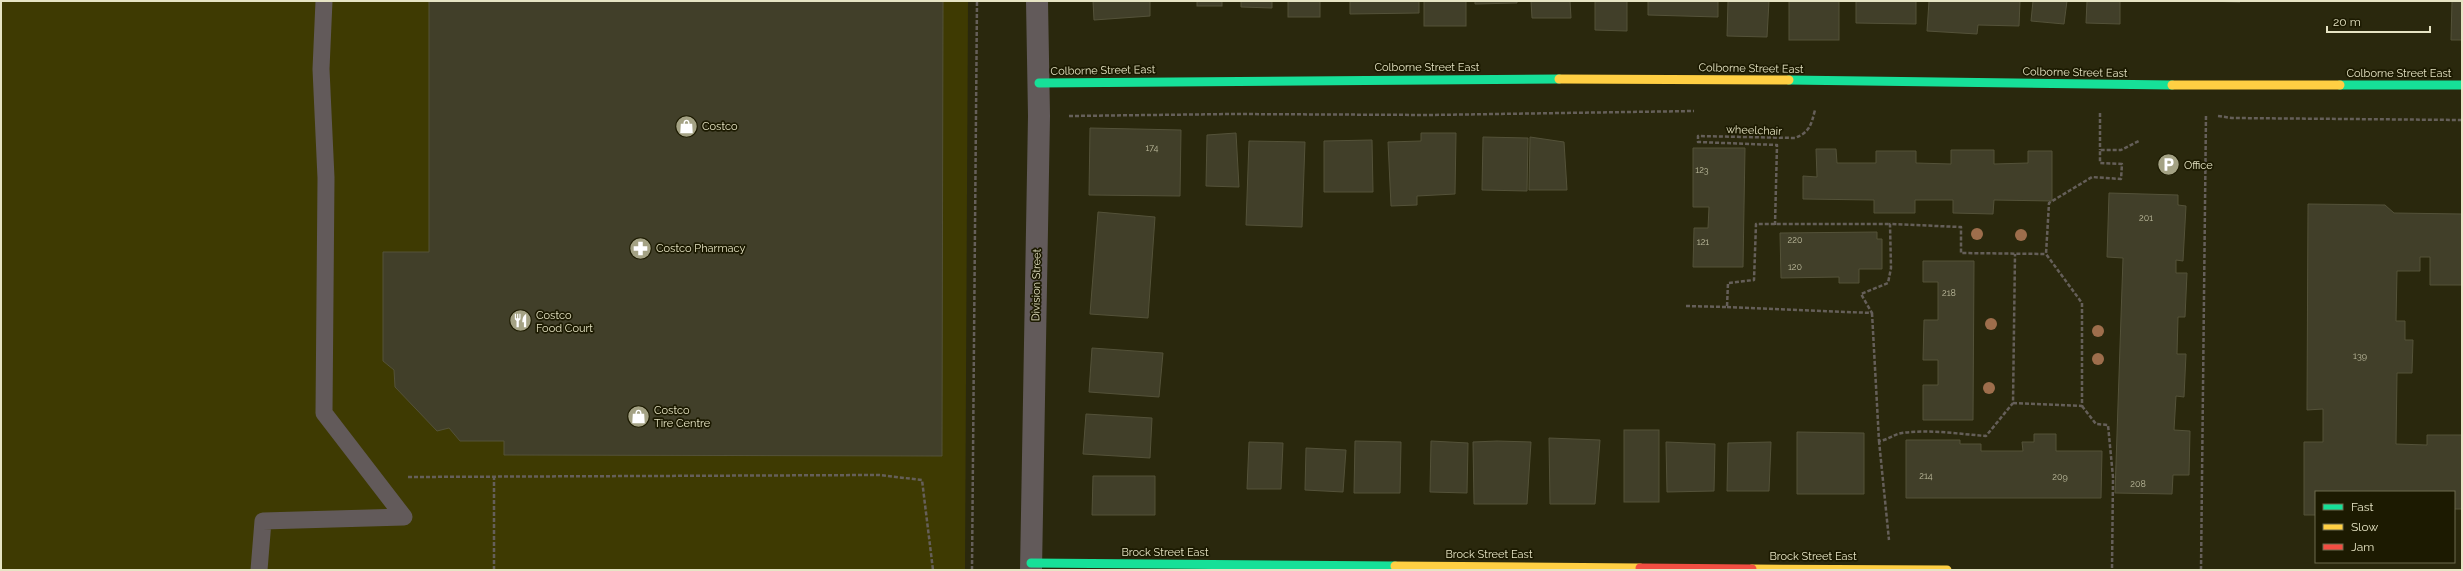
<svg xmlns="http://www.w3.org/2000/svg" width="2463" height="571" viewBox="0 0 2463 571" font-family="Raleway,sans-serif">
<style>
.built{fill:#3e3a02}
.building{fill:#413f29;stroke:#545239}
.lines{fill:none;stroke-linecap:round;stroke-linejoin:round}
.path{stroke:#655f59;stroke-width:2.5;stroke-dasharray:4 2;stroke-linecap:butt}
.lane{stroke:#625a5a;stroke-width:17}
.street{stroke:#625a5a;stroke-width:22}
.fast{stroke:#16e098;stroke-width:9}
.slow{stroke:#ffcf43;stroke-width:9}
.jam{stroke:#f24e42;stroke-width:9}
.tree{fill:#9e6e4c}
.labels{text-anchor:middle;stroke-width:3.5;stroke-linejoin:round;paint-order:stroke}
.number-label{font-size:9px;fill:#bdbb9d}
.street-label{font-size:11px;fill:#e6e4c4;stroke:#1c1a01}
.poi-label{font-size:11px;fill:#e6e4c4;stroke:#1c1a01;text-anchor:start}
</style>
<rect width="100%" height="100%" fill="#2a280d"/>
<polygon class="built" points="1,1 968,1 965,570 1,570"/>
<g class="building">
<polygon points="429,1 943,1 942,456 504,455 504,441 460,441 449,428 437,431 395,387 394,370 383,361 383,252 429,252"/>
<polygon points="1093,1 1150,1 1150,16 1094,20"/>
<rect x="1197" y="1" width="25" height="5"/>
<polygon points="1241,1 1272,1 1272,8 1241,7"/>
<rect x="1288" y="1" width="32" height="16"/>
<polygon points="1350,1 1419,1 1419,13 1350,14"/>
<rect x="1424" y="1" width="42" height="25"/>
<polygon points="1475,1 1517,1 1517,3 1475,4"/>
<polygon points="1531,1 1570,1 1571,18 1532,18"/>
<polygon points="1595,1 1627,1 1627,31 1595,30"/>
<polygon points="1648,1 1718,1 1718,17 1648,15"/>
<polygon points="1728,1 1769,1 1767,37 1727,36"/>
<rect x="1789" y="1" width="50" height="39"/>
<polygon points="1856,1 1916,1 1916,24 1856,23"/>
<polygon points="1929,1 2020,1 2019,26 1978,25 1977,34 1927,31"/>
<polygon points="2033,1 2067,1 2064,24 2031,21"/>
<polygon points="2087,1 2120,1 2120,24 2086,23"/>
<polygon points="2204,1 2240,1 2240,2"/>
<polygon points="2452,1 2462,1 2462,40 2451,40"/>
<polygon points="1090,128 1181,130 1180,196 1089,195"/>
<polygon points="1236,133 1239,187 1206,186 1207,135"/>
<polygon points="1421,133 1456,133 1455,194 1417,196 1417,205 1391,206 1388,142 1421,141"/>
<polygon points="1483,137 1528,138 1527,191 1482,190"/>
<polygon points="1530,137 1564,142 1567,190 1529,190"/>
<polygon points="1372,140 1373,192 1324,192 1324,141"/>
<polygon points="1249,141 1305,142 1302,227 1246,225"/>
<polygon points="1693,148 1745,148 1743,267 1693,267 1694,228 1708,228 1709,207 1693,207"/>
<polygon points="1816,149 1836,149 1837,163 1876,163 1876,151 1916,151 1916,163 1951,164 1951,150 1994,150 1994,164 2028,163 2028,151 2052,151 2052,201 1994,200 1993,214 1953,213 1953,200 1915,200 1915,213 1874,213 1874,200 1803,199 1803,176 1817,177"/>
<polygon points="2109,193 2178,195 2178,205 2186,206 2183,261 2176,260 2176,273 2187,273 2185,317 2178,317 2177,354 2186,354 2184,397 2176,396 2174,430 2190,431 2189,475 2173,475 2172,494 2115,493 2123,258 2107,257"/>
<polygon points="2308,204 2385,205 2394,213 2462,214 2462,285 2430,285 2430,257 2420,257 2420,271 2397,271 2396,321 2405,321 2405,340 2413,340 2412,373 2397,373 2396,444 2427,445 2427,435 2462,435 2462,509 2454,509 2454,492 2316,492 2316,515 2304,515 2304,442 2323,442 2323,409 2307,410"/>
<polygon points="1098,212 1155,217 1148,318 1090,314"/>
<polygon points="1877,232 1877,239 1882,239 1882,269 1859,269 1859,283 1839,283 1839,277 1781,278 1780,233"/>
<polygon points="1923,261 1974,261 1973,420 1923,420 1923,385 1938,385 1938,360 1923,360 1924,320 1938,320 1938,282 1923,282"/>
<polygon points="1092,348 1163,353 1159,397 1089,392"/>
<polygon points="1086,414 1152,418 1150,458 1083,454"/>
<rect x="1624" y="430" width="35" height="72"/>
<polygon points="1797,432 1864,433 1864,494 1797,494"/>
<polygon points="2034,434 2056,434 2056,451 2102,451 2101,498 1906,498 1906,440 1960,440 1960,444 1981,444 1981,451 2023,451 2022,442 2034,442"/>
<polygon points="1549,438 1600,440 1595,504 1550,504"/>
<polygon points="1355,441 1401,442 1400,493 1354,493"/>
<polygon points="1431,441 1468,443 1467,493 1430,492"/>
<polygon points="1497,441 1531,442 1527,504 1474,504 1473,442"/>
<polygon points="1249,442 1283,443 1281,489 1247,489"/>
<polygon points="1666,442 1715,444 1714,491 1667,492"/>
<polygon points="1771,442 1769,491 1727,491 1728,443"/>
<polygon points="1306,448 1346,450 1343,492 1305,490"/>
<polygon points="1093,476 1155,476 1155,515 1092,515"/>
</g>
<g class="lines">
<g class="path">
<polyline points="2100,113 2100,150"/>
<polyline points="1069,116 1232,114 1430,115 1694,111"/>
<polyline points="2218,116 2232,118 2462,120"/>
<path d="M 1775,225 L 1777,145 L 1698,142 L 1698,136 L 1795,138 C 1810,132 1811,125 1815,110"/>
<polyline points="1686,306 1727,307 1728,283 1754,280 1756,224 1890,224"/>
<polyline points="1727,307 1872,313 1861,294 1888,283 1891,268 1890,224 1961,227 1961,253 2046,254"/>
<path d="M 1872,313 L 1879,441 C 1888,440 1894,434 1902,433 C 1929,429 1959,434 1986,436 L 2013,403 L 2015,254"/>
<polyline points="2013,403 2082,406 2082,303 2046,254 2049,203 2092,177 2121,179 2122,164 2100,163 2100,150 2121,150 2139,141"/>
<polyline points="2082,406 2096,424 2108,425 2113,477 2112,570"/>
<polyline points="1879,441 1889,540"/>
<polyline points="408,477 879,475 922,480 933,570"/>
<polyline points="494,570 494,477"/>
<polyline points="972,570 977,1"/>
<polyline points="2201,570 2206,114"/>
</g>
<polyline class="lane" points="259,570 263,521 404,517 324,413 326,178 321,69 324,1"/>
<polyline class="street" points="1031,570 1039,116 1037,1"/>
<g class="fast">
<polyline points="1789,80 2172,85"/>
<polyline points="1039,83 1559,79"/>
<polyline points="2340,85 2462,85"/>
<polyline points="1031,563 1395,566"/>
</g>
<g class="slow">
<polyline points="1559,79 1789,80"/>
<polyline points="2172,85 2340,85"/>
<polyline points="1395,566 1640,568"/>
<polyline points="1752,569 1947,570"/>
</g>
<polyline class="jam" points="1640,568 1752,569"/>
</g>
<g class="tree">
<circle cx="1977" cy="234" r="6"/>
<circle cx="2021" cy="235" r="6"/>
<circle cx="1991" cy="324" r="6"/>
<circle cx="2098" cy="331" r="6"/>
<circle cx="2098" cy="359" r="6"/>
<circle cx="1989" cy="388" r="6"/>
</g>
<defs>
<symbol id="shop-disc" viewBox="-11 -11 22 22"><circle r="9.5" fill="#a4a284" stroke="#1c1a01"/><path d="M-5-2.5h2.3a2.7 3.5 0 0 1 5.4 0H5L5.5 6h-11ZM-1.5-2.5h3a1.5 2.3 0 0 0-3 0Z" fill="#fff"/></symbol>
<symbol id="parking-disc" viewBox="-11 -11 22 22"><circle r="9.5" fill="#a4a284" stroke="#1c1a01"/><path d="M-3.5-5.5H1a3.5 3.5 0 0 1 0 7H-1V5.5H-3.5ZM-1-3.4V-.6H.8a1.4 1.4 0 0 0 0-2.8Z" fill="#fff"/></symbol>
<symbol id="pharmacy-disc" viewBox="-11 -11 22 22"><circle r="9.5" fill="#a4a284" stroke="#1c1a01"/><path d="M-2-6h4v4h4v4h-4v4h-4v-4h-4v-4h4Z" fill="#fff"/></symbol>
<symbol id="restaurant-disc" viewBox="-11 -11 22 22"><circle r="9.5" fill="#a4a284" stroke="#1c1a01"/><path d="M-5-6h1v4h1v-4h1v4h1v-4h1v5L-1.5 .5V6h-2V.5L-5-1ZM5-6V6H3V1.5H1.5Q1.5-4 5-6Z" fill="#fff"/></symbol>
</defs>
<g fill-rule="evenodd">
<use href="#shop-disc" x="674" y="114" width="25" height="25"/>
<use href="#parking-disc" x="2156" y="152" width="25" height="25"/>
<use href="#pharmacy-disc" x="628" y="236" width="25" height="25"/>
<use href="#restaurant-disc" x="508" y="308" width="25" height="25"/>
<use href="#shop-disc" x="626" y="404" width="25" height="25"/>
</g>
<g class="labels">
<g class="number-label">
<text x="1152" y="151">174</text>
<text x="1702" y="173">123</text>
<text x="2146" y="221">201</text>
<text x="1795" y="243">220</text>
<text x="1703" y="245">121</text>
<text x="1795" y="270">120</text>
<text x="1949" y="296">218</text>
<text x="2360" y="359">139</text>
<text x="1926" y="479">214</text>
<text x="2060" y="480">209</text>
<text x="2138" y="487">208</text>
</g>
<g class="street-label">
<text x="1427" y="71">Colborne Street East</text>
<text transform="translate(1751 68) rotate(1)" y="4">Colborne Street East</text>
<text transform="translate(1103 70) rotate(-1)" y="4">Colborne Street East</text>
<text transform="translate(2075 72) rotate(1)" y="4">Colborne Street East</text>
<text x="2399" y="77">Colborne Street East</text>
<text transform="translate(1754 130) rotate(2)" y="4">wheelchair</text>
<text transform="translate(1036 285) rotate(-89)" y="4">Division Street</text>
<text x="1165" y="556">Brock Street East</text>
<text x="1489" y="558">Brock Street East</text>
<text x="1813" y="560">Brock Street East</text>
</g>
<g class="poi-label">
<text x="702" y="130">Costco</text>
<text x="2184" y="169">Office</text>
<text x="656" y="252">Costco Pharmacy</text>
<text x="536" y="319">Costco<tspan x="536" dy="13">Food Court</tspan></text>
<text x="654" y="414">Costco<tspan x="654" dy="13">Tire Centre</tspan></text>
</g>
</g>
<rect width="2463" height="571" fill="none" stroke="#e6e4c4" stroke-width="4"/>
<rect x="2315" y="491" width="140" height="72" fill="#1c1a01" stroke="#6d6b4f"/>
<rect x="2323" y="504" width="20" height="6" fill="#16e098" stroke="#6d6b4f"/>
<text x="2351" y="511" font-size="12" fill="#e6e4c4">Fast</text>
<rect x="2323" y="524" width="20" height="6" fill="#ffcf43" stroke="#6d6b4f"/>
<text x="2351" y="531" font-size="12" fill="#e6e4c4">Slow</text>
<rect x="2323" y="544" width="20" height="6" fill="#f24e42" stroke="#6d6b4f"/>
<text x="2351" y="551" font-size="12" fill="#e6e4c4">Jam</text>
<path d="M2327 26v6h103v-6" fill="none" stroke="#e6e4c4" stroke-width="2"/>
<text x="2333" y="26" font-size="12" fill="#e6e4c4" stroke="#1c1a01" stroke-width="3" paint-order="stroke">20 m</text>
</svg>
